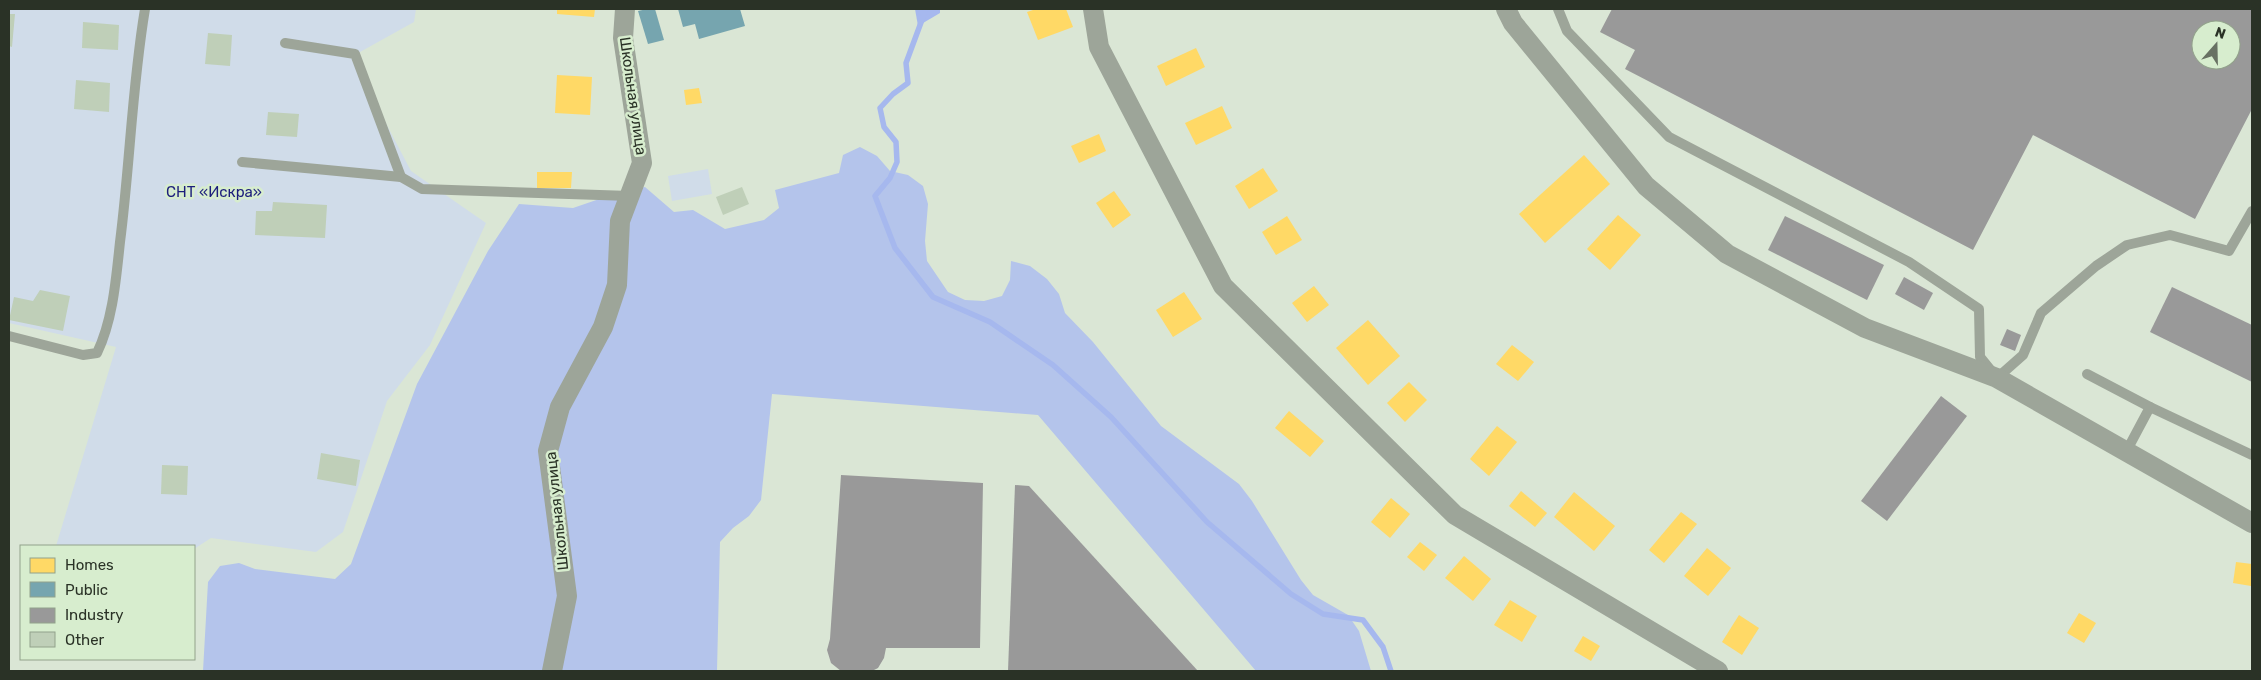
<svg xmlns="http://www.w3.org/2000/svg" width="2261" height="680" viewBox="0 0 2261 680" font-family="Rubik,sans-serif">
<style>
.green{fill:#d0dce9}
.forest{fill:#b4c4eb}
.water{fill:#a6b8ee}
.homes{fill:#ffd966}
.public{fill:#76a5af}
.industry{fill:#999;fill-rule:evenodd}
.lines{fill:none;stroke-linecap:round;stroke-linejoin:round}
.stream{stroke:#a6b8ee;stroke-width:5.5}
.building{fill:#bfcfb8}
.service{stroke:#9da599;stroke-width:10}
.minor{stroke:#9da599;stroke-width:20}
.labels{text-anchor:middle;stroke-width:5;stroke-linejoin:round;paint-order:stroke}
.street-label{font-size:15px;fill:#2a3226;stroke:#d7edce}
.park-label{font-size:15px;fill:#1c1e7c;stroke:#d7edce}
</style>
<rect width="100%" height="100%" fill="#dae6d5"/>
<g class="green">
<polygon points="9,9 416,9 414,22 351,57 411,171 486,223 430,345 387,401 343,532 316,552 211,538 194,549 194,546 56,546 116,347 9,323"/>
<polygon points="708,169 712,194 672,201 668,176"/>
</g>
<polygon class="forest" points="860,147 877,156 890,171 908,175 923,186 928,204 925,241 927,261 948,292 965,300 984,301 1002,296 1010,280 1011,261 1030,266 1047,279 1059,294 1065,313 1093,342 1161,426 1239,484 1252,501 1301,580 1313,595 1348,615 1359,631 1371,671 1256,671 1038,415 772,394 761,500 749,516 733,528 720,542 717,671 203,671 208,582 220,566 239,563 255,569 335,579 351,564 417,384 488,251 519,204 573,208 611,195 645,187 674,212 693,210 725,229 764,220 779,208 775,190 839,173 843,155"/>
<polygon class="water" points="915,9 940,9 940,13 918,26"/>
<g class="homes">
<polygon points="557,9 595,9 594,17 557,14"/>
<polygon points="1036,9 1066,9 1073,27 1038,40 1027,12"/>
<polygon points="1196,48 1205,67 1166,86 1157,66"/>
<polygon points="557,75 592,77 590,115 555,113"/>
<polygon points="699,88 702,103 686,105 684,90"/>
<polygon points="1222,106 1232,128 1196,145 1185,123"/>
<polygon points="1099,134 1106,151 1079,163 1071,146"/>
<polygon points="1584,155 1610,184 1545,243 1519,214"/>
<polygon points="1263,168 1278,191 1249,209 1235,186"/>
<polygon points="537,172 572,172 571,188 537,188"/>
<polygon points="1114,191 1131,215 1113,228 1096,203"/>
<polygon points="1618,215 1641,235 1610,270 1587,249"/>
<polygon points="1287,216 1302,240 1276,255 1262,232"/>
<polygon points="1314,286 1329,305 1307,322 1292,303"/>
<polygon points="1184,292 1202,319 1173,337 1156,310"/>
<polygon points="1368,320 1400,356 1368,385 1336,348"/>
<polygon points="1512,345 1534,362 1518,381 1496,364"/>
<polygon points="1409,382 1427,400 1405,422 1387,403"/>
<polygon points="1289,411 1324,441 1310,457 1275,428"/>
<polygon points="1497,426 1517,442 1489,476 1470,459"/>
<polygon points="1521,491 1547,513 1535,527 1509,506"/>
<polygon points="1574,492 1615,526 1594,551 1554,517"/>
<polygon points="1391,498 1410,514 1390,538 1371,522"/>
<polygon points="1681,512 1697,524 1664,563 1649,550"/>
<polygon points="1420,542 1437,555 1424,571 1407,557"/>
<polygon points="1707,548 1731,568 1708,596 1684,576"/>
<polygon points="1464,556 1491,579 1473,601 1445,578"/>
<polygon points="2236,562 2252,564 2251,586 2233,583"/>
<polygon points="1510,600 1537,616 1522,642 1494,625"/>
<polygon points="2079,613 2096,623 2084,643 2067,633"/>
<polygon points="1739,615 1759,628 1742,655 1722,642"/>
<polygon points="1583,636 1600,646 1591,661 1574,651"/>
</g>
<g class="public">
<polygon points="647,9 655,9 664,40 648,44 638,11"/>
<polygon points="678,9 740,9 745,26 699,39 695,24 683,27"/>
</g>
<g class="industry">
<path d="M 1612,9 L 2252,9 L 2252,109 L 2195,219 L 2033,135 L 1973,250 L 1625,69 L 1635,50 L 1600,32 ZM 2201,30 L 2231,30 L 2231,60 L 2201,60 Z"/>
<polygon points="1785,216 1884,265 1867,300 1768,250"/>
<polygon points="1904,277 1933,293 1924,310 1895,294"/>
<polygon points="2172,287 2252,325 2252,382 2150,332"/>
<polygon points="2007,329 2021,335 2015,351 2000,345"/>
<polygon points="1941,396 1967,416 1887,521 1861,501"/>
<polygon points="841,475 983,483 980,648 886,648 884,658 878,668 872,671 841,671 831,663 827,650 830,639"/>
<polygon points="1015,485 1029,486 1198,671 1008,671"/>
</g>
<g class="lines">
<polyline class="stream" points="926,9 906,63 908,83 893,94 880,108 884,127 896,142 897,162 890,178 875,196 895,248 933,297 990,322 1053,365 1111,417 1207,522 1291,594 1323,614 1363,620 1383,647 1391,671"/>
</g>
<g class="building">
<polygon points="9,14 15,14 12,47 9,46"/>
<polygon points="83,22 119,25 118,50 82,48"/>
<polygon points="208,33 232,35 230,66 205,64"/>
<polygon points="76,80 110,83 109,112 74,109"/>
<polygon points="268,112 299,114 297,137 266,135"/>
<polygon points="742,187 749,204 723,215 716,197"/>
<polygon points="273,202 327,205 325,238 255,235 256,211 272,211"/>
<polygon points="40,290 70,296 63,331 9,320 14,297 33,301"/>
<polygon points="321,453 360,460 356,486 317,479"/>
<polygon points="162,465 188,466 187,495 161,494"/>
</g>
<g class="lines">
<g class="service">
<polyline points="1558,9 1567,31 1669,137 1909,262 1979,309 1980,357 1997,378 2023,355 2041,313 2096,266 2127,245 2170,235 2229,251 2252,211"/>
<polyline points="285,43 355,54 401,177"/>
<polyline points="242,162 401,177 422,189 630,196"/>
<path d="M 9,336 L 83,355 L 97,353 C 113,320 116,279 120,242 C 130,164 132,86 145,9"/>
<polyline points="2087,374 2150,407"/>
<polyline points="2126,452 2150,407 2252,455"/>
</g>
<g class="minor">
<polyline points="1093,9 1099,47 1223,286 1455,515 1718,671"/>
<polyline points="1506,9 1513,23 1646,186 1727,254 1865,328 1997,378 2252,523"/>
<polyline points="552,671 567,596 548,451 560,407 603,327 617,285 620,221 642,163 623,38 625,9"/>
</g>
</g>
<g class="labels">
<g class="street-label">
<text transform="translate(633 96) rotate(82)" y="5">Школьная улица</text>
<text transform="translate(557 511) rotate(-96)" y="5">Школьная улица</text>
</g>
<g class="park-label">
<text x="214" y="197">СНТ «Искра»</text>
</g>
</g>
<rect width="2261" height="680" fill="none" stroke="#2a3226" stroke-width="20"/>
<rect x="20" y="545" width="175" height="115" fill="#d7edce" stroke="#92a28b"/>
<rect x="30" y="558" width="25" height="15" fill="#ffd966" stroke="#92a28b"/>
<text x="65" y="570" font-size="15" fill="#2a3226">Homes</text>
<rect x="30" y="582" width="25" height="15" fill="#76a5af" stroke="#92a28b"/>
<text x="65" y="595" font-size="15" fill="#2a3226">Public</text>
<rect x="30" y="608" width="25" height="15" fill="#999999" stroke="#92a28b"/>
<text x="65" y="620" font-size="15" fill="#2a3226">Industry</text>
<rect x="30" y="632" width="25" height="15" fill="#bfcfb8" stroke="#92a28b"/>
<text x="65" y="645" font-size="15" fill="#2a3226">Other</text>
<g transform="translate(2216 45) rotate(20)"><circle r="24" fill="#d7edce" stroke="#92a28b"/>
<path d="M0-4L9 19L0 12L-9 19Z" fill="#687163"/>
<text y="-8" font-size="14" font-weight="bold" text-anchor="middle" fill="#2a3226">N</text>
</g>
</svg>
